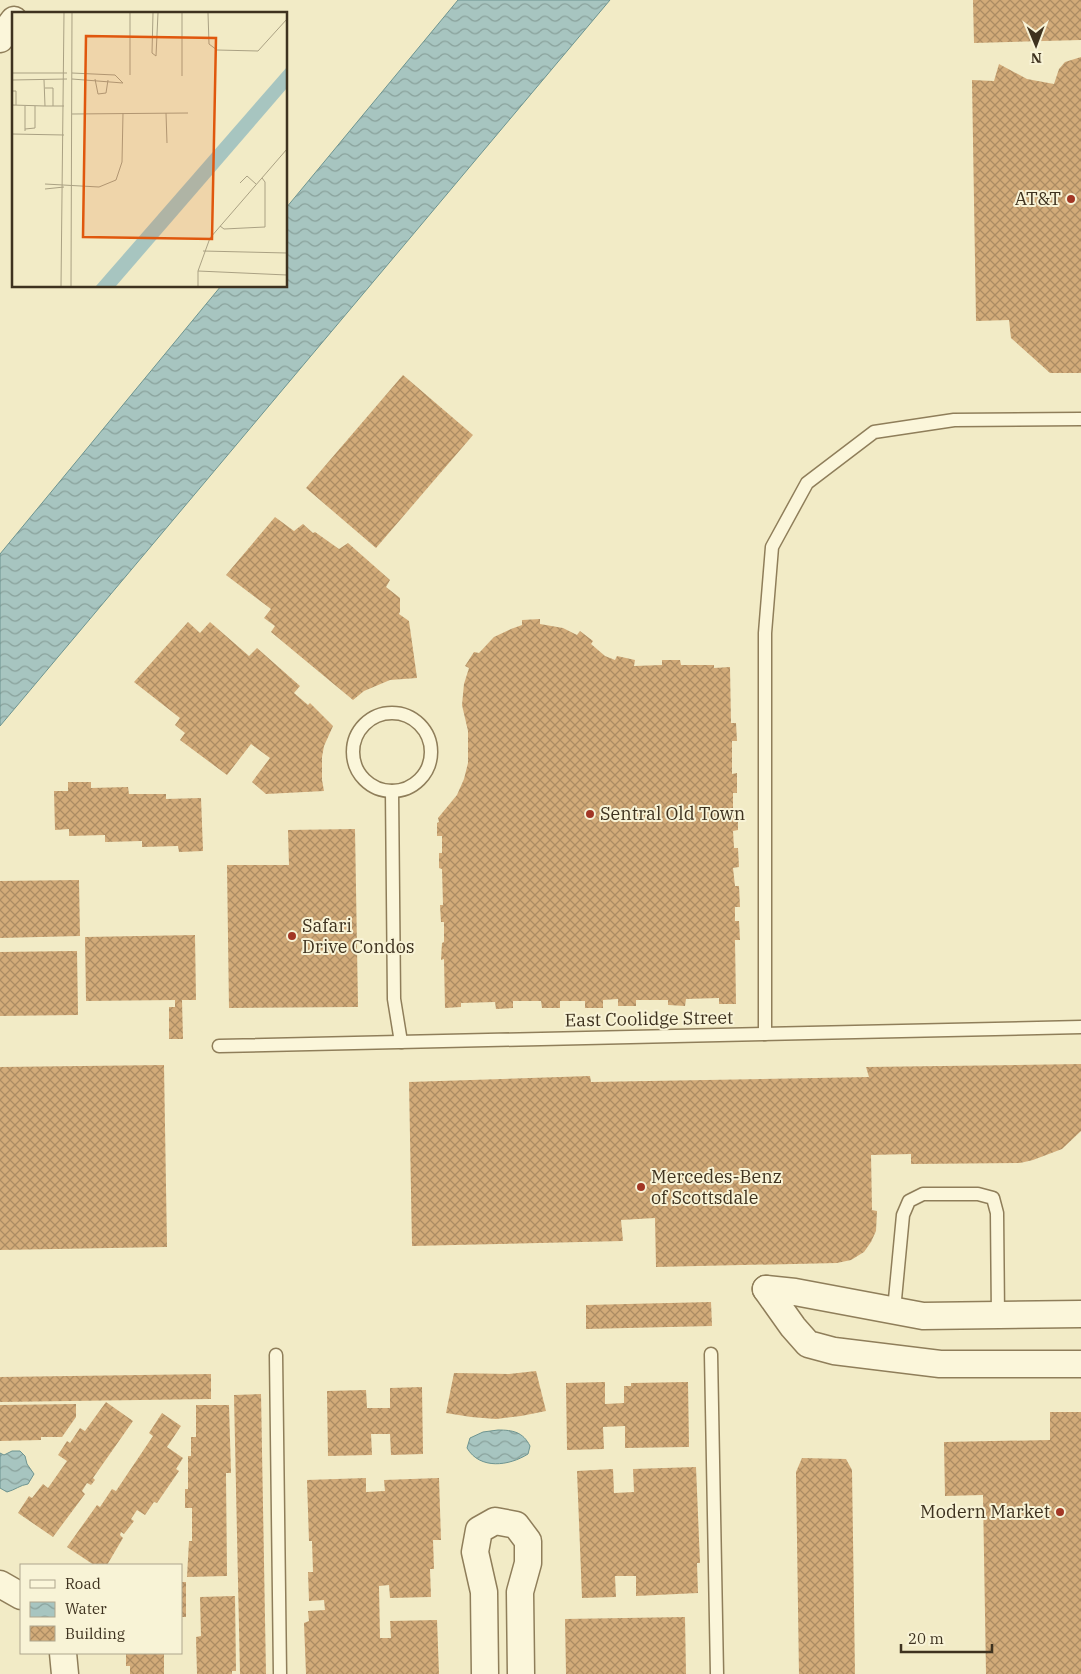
<svg xmlns="http://www.w3.org/2000/svg" width="1081" height="1674" viewBox="0 0 1081 1674" font-family="'IBM Plex Serif',serif">
<style>
.water{fill:url(#water-waves);stroke:#6d9490}
.building{fill:url(#building-cross-hatch)}
.lines{fill:none;stroke-linecap:round;stroke-linejoin:round}
.lane-casing{stroke:#8f7e5a;stroke-width:15}
.street-casing{stroke:#8f7e5a;stroke-width:29}
.lane{stroke:#fbf6da;stroke-width:12}
.street{stroke:#fbf6da;stroke-width:26}
.poi-dot{fill:#a23625;stroke:#f8f3d6;stroke-width:2}
.labels{text-anchor:middle;stroke-width:4;stroke-linejoin:round;paint-order:stroke}
.poi-label{font-size:18px;fill:#3e321f;stroke:#f8f3d6;text-anchor:start}
.street-label{font-size:18px;fill:#3e321f;stroke:#f8f3d6}
.inset-road{fill:none;stroke:#aaa183;stroke-width:1}
.view{fill:#e0570d;fill-opacity:0.15;stroke:#e0570d;stroke-width:2.5}
.inset-edge{fill:none;stroke:#3e321f;stroke-width:2.5}
</style>
<defs>
<pattern id="water-waves" width="16" height="10" patternUnits="userSpaceOnUse" patternTransform="scale(1.25)"><rect width="16" height="10" fill="#a7c5c0"/><path d="M0 5q4-4 8 0t8 0" fill="none" stroke="#89a19b"/></pattern>
<pattern id="building-cross-hatch" width="8" height="8" patternUnits="userSpaceOnUse" patternTransform="scale(1.25)"><rect width="8" height="8" fill="#d2ab79"/><path d="M0 0l8 8M0 8l8-8" fill="none" stroke="#ac8c63"/></pattern>
</defs>
<rect width="100%" height="100%" fill="#f2ebc6"/>
<g class="water">
<polygon points="458,0 610,0 0,726 0,554 221,286 286,286 286,208"/>
<path d="M 498,1430 C 513,1430 523,1432 530,1446 L 528,1454 C 509,1466 480,1470 467,1448 L 470,1438 L 483,1432 Z"/>
<path d="M 12,1451 L 20,1451 L 25,1456 L 27,1464 L 34,1474 L 28,1484 C 20,1485 15,1490 7,1492 L 0,1488 L 0,1453 L 4,1455 Z"/>
</g>
<g class="building">
<polygon points="973,0 1081,0 1081,40 974,43"/>
<polygon points="1081,57 1081,373 1050,373 1011,338 1009,320 976,321 972,80 994,81 999,64 1027,79 1054,84 1059,69 1065,62"/>
<polygon points="403,375 473,435 376,548 306,488"/>
<polygon points="275,517 294,531 303,524 313,533 315,532 339,549 348,543 390,580 386,587 400,598 400,612 399,614 409,621 417,678 390,680 364,691 353,700 271,632 275,626 264,618 271,609 226,575"/>
<polygon points="540,619 540,624 563,628 577,635 580,631 593,641 591,644 605,656 615,660 617,656 635,660 634,666 662,665 662,660 680,660 681,665 714,665 714,668 730,667 731,723 736,723 737,741 732,741 732,774 737,773 737,793 733,793 733,811 738,811 738,830 733,831 734,848 738,848 739,867 733,868 735,886 739,886 740,907 735,907 735,921 739,921 740,940 735,940 736,1004 719,1004 719,998 686,999 685,1006 668,1005 668,1000 636,1000 636,1006 618,1006 618,999 603,1000 603,1008 585,1008 585,1001 560,1001 560,1008 542,1008 541,1001 513,1001 513,1008 496,1009 495,1002 461,1003 461,1007 445,1008 444,959 441,960 442,943 444,942 444,922 441,922 440,905 443,905 442,869 439,868 439,853 442,853 442,836 437,836 437,823 439,822 438,818 457,795 464,779 468,763 468,731 462,705 464,684 469,668 465,666 474,652 479,653 494,637 511,629 522,625 522,620"/>
<polygon points="188,622 200,633 210,622 249,656 257,648 300,686 294,693 308,705 310,703 333,726 324,746 322,757 322,780 324,791 266,794 252,782 270,758 251,744 227,775 180,740 185,733 175,725 180,718 134,682"/>
<polygon points="68,782 91,782 91,788 128,787 129,794 166,794 166,799 201,798 203,851 179,852 178,846 142,847 142,841 105,842 105,835 69,836 69,829 55,830 54,791 68,791"/>
<polygon points="355,829 358,1007 229,1008 227,865 289,865 288,830"/>
<polygon points="79,880 80,936 0,938 0,881"/>
<polygon points="195,935 196,1000 182,1000 183,1039 169,1039 169,1007 175,1007 175,1000 86,1001 85,937"/>
<polygon points="77,951 78,1015 0,1016 0,952"/>
<polygon points="1081,1064 1081,1131 1062,1149 1033,1160 1020,1163 911,1164 911,1154 871,1155 872,1210 877,1211 876,1231 871,1242 864,1252 851,1260 837,1263 656,1267 655,1218 621,1220 623,1241 412,1246 409,1082 590,1076 591,1082 869,1077 866,1067"/>
<polygon points="164,1065 167,1247 0,1250 0,1067"/>
<polygon points="711,1302 712,1326 586,1329 586,1305"/>
<polygon points="536,1371 546,1411 521,1416 496,1419 471,1417 446,1413 454,1373 509,1374"/>
<polygon points="211,1374 211,1399 0,1402 0,1377"/>
<polygon points="605,1382 605,1404 624,1403 624,1386 631,1386 631,1383 688,1382 689,1447 625,1448 625,1426 603,1427 604,1449 567,1450 566,1383"/>
<polygon points="422,1387 423,1454 391,1455 390,1434 371,1434 372,1455 328,1456 327,1391 366,1390 367,1408 390,1408 390,1388"/>
<polygon points="261,1394 266,1674 240,1674 234,1395"/>
<polygon points="106,1402 133,1421 93,1478 95,1480 91,1485 87,1483 82,1491 85,1494 53,1537 18,1513 29,1496 32,1498 43,1484 48,1488 67,1461 58,1455 67,1441 70,1443 80,1428 85,1431"/>
<polygon points="76,1404 76,1417 62,1437 41,1437 41,1440 0,1441 0,1405"/>
<polygon points="196,1405 229,1405 231,1473 226,1473 227,1576 187,1577 189,1541 192,1541 192,1508 185,1508 185,1489 188,1489 188,1456 191,1456 191,1437 196,1437"/>
<polygon points="1050,1412 1081,1412 1081,1674 986,1674 983,1495 945,1496 944,1442 1050,1440"/>
<polygon points="162,1413 181,1426 167,1447 183,1458 176,1469 179,1471 157,1503 154,1502 145,1515 137,1510 131,1519 134,1521 124,1534 121,1532 120,1535 123,1538 107,1565 94,1565 67,1547 97,1505 100,1507 112,1489 116,1491 153,1436 149,1433"/>
<polygon points="802,1458 846,1459 852,1470 855,1674 799,1674 796,1472"/>
<polygon points="696,1467 700,1563 697,1563 698,1593 636,1596 636,1576 615,1576 616,1597 582,1598 577,1471 613,1469 614,1493 634,1492 633,1469"/>
<polygon points="366,1478 366,1492 385,1491 384,1480 439,1478 441,1540 433,1540 434,1569 430,1569 431,1597 390,1598 389,1585 379,1586 380,1638 391,1638 390,1621 437,1620 439,1674 306,1674 304,1623 309,1621 308,1611 325,1610 324,1600 309,1601 308,1572 313,1572 312,1541 309,1541 307,1480"/>
<rect x="181" y="1582" width="5" height="35"/>
<polygon points="235,1596 236,1671 232,1671 232,1674 197,1674 196,1637 201,1636 200,1597"/>
<polygon points="685,1617 686,1674 566,1674 565,1619"/>
<polygon points="126,1653 164,1653 164,1674 130,1674 130,1666 126,1666"/>
</g>
<g class="lines">
<defs>
<g id="lane">
<circle cx="392" cy="752" r="39"/>
<polyline points="392,791 394,999 401,1042"/>
<polyline points="765,1034 765,633 772,547 807,483 874,432 954,420 1081,419"/>
<polyline points="219,1046 1081,1027"/>
<polyline points="894,1310 903,1215 909,1201 923,1194 978,1194 993,1198 997,1213 998,1316"/>
<polyline points="711,1354 717,1674"/>
<polyline points="276,1355 280,1674"/>
</g>
<g id="street">
<polyline points="0,39 14,20"/>
<polyline points="766,1289 793,1327 808,1344 834,1351 940,1364 1081,1364"/>
<polyline points="766,1289 795,1292 923,1316 1081,1314"/>
<polyline points="0,1584 21,1596"/>
<polyline points="63,1653 65,1674"/>
<polyline points="485,1674 484,1592 475,1552 479,1530 495,1521 516,1525 528,1541 528,1563 520,1592 521,1674"/>
</g>
</defs>
<use href="#lane" class="lane-casing"/>
<use href="#street" class="street-casing"/>
<use href="#lane" class="lane"/>
<use href="#street" class="street"/>
</g>
<g class="poi-dot">
<circle cx="1071" cy="199" r="5"/>
<circle cx="590" cy="814" r="5"/>
<circle cx="292" cy="936" r="5"/>
<circle cx="641" cy="1187" r="5"/>
<circle cx="1060" cy="1512" r="5"/>
</g>
<g class="labels">
<g class="poi-label">
<text x="1061" y="205" text-anchor="end">AT&amp;T</text>
<text x="600" y="820">Sentral Old Town</text>
<text x="302" y="932">Safari<tspan x="302" dy="21">Drive Condos</tspan></text>
<text x="651" y="1183">Mercedes-Benz<tspan x="651" dy="21">of Scottsdale</tspan></text>
<text x="1050" y="1518" text-anchor="end">Modern Market</text>
</g>
<g class="street-label">
<text transform="translate(649 1019) rotate(-1)" y="6">East Coolidge Street</text>
</g>
</g>
<g transform="translate(12 12)">
<rect width="275" height="275" fill="#f2ebc6"/>
<path d="M 275,55 L 275,76 L 104,274 L 84,274 Z" fill="#a7c5c0"/>
<path class="inset-road" d="M 118,1 L 118,63M 141,1 L 140,41 L 144,44 L 146,1M 196,1 L 197,32 L 205,38 L 246,39 L 275,7M 0,61 L 55,61M 60,61 L 103,63 L 111,71M 170,64 L 170,1M 60,67 L 111,71M 83,67 L 86,82 L 94,81 L 96,68M 0,68 L 55,67M 32,68 L 33,94 L 52,94M 33,76 L 41,76 L 41,94M 0,79 L 4,79 L 4,93M 0,93 L 33,94M 13,94 L 13,119M 154,101 L 155,131M 60,102 L 176,101M 13,117 L 23,116 L 23,94M 0,122 L 52,123M 228,171 L 235,164 L 244,172M 33,172 L 87,175 L 104,168 L 110,150 L 111,101M 33,177 L 52,175M 208,214 L 212,217 L 253,215 L 253,170 L 250,166M 191,239 L 275,241M 186,259 L 275,263M 49,274 L 52,1M 59,274 L 60,1M 186,274 L 186,259 L 198,226 L 275,137"/>
<path class="view" d="M 74,24 L 204,26 L 200,227 L 71,225 Z"/>
<rect width="275" height="275" class="inset-edge"/>
</g>
<rect x="20" y="1564" width="162" height="90" fill="#f8f3d6" stroke="#aea68d"/>
<rect x="30" y="1580" width="25" height="8" fill="#fbf6da" stroke="#aea68d"/>
<text x="65" y="1589" font-size="15" fill="#3e321f">Road</text>
<rect x="30" y="1602" width="25" height="15" fill="url(#water-waves)" stroke="#aea68d"/>
<text x="65" y="1614" font-size="15" fill="#3e321f">Water</text>
<rect x="30" y="1626" width="25" height="15" fill="url(#building-cross-hatch)" stroke="#aea68d"/>
<text x="65" y="1639" font-size="15" fill="#3e321f">Building</text>
<g transform="translate(1036 45) rotate(179)" stroke="#f8f3d6" stroke-width="4" paint-order="stroke">
<path d="M0-4L9 19L0 12L-9 19Z" fill="#3e321f"/>
<text y="-8" font-size="14" font-weight="bold" text-anchor="middle" fill="#3e321f">N</text>
</g>
<path d="M901 1644v8h91v-8" fill="none" stroke="#3e321f" stroke-width="2.5"/>
<text x="908" y="1644" font-size="15" fill="#3e321f" stroke="#f8f3d6" stroke-width="4" paint-order="stroke">20 m</text>
</svg>
